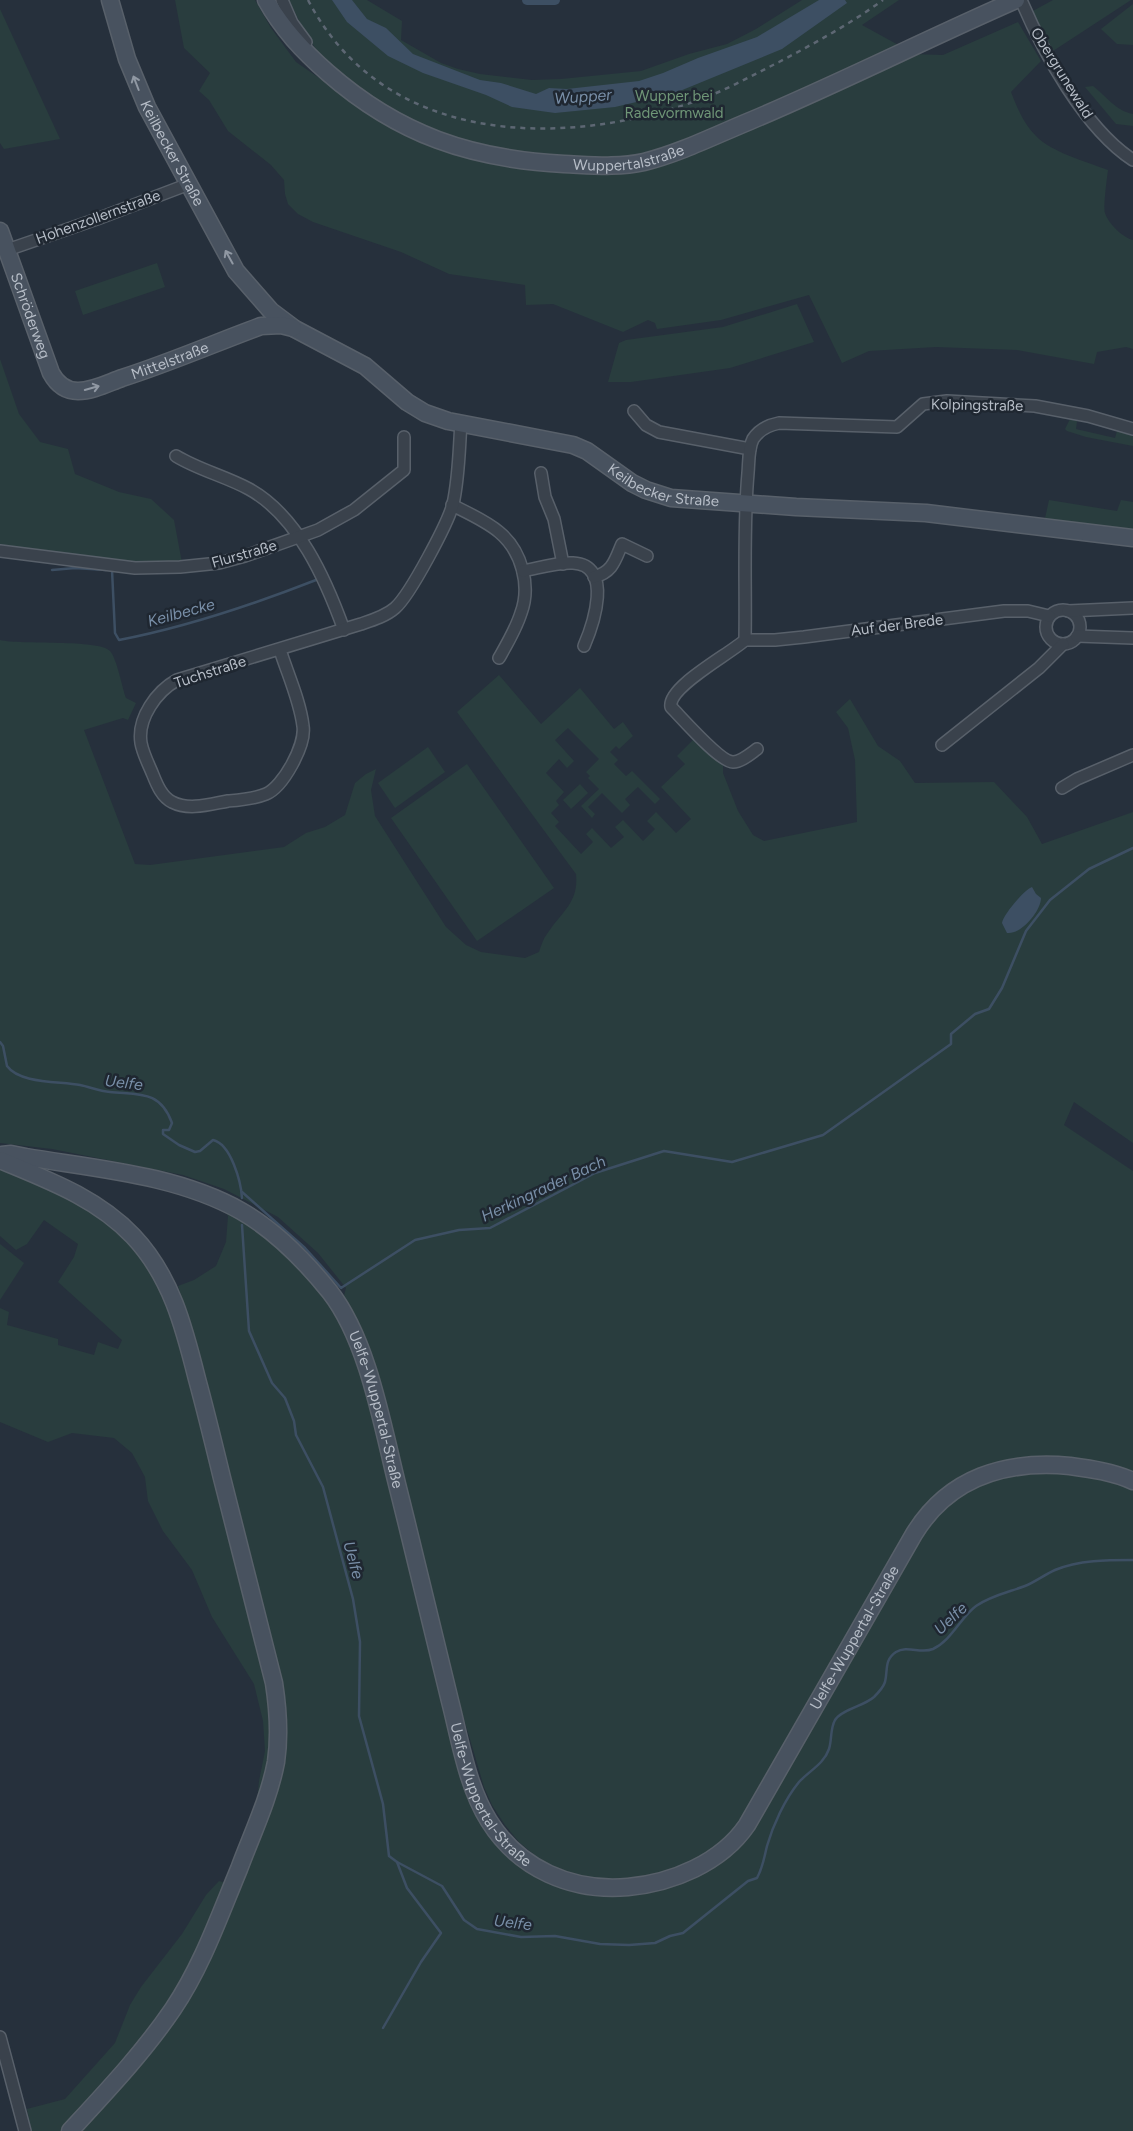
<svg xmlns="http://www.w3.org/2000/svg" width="1133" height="2131" viewBox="0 0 1133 2131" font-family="Figtree,sans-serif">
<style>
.green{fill:#293d3e}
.water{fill:#3d4f63}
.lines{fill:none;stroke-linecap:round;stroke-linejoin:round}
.stream{stroke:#3d4f63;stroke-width:2.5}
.canal{stroke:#3d4f63;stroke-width:10}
.minor-casing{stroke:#58606a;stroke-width:14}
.secondary-casing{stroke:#58606a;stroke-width:19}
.minor{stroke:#3a424c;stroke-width:11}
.secondary{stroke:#48525f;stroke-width:16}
.rail{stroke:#5d6773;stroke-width:2.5;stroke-dasharray:5 5;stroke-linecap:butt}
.oneway{stroke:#9098a3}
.labels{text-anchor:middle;stroke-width:5;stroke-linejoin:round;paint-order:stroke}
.street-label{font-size:15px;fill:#b6bdc7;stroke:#1f2731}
.park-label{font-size:15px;fill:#6f9677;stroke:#1f2731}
.water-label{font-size:16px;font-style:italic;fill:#798fa8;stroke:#1f2731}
</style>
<rect width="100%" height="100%" fill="#26303c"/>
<g class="green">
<path d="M 175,0 L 255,0 L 271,28 L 296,62 L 386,124 L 429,146 L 510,164 L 620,168 L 910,54 L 943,55 L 1018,22 L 1041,61 L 1011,92 C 1017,108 1024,124 1036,136 C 1051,152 1087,162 1108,170 C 1107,178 1103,209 1105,213 C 1108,223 1123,238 1133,240 L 1133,349 L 1126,347 L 1097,352 L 1094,364 L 1017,350 L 936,347 L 869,351 L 842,363 L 809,295 L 721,320 L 657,329 L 655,323 L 648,320 L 623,332 L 553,304 L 526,305 L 525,285 L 449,274 L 401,252 L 313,222 L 298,214 L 288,204 L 285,194 L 284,180 L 271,165 L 228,131 L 209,100 L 199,91 L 210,73 L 184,48 Z"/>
<polygon points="289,0 367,0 402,21 401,40 441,63 458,69 480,74 532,80 561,79 641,71 689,54 727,44 756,29 802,0 899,0 862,25 902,47 682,146 625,160 517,154 423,130 369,101 322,58 305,33"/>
<polygon points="1053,0 1131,0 1053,51 1031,12"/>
<polygon points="1133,4 1133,45 1117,44 1101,29"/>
<polygon points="0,9 60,139 4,149 0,143"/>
<path d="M 1093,86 C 1106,96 1116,111 1133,114 L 1133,126 L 1116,124 L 1085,87 Z"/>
<polygon points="157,263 165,287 83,315 75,291"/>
<polygon points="797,304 814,342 730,368 631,382 608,382 619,343 626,340 723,327"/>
<polygon points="0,359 19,414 40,442 68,449 75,474 119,492 151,499 174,520 183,568 0,551"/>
<polygon points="1070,419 1077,421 1076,429 1115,438 1117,431 1133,435 1133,446 1086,437 1067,431 1065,429"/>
<polygon points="1049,500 1117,511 1121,500 1133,502 1133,532 1044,523"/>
<path d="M 0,640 C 21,645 99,639 110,651 C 117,659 122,687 126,698 L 136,703 L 128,720 L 123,718 L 84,730 L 135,864 L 150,865 L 284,847 L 306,833 L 325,827 L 345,815 L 355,783 L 366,774 L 376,769 L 371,790 L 375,816 L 446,927 L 466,945 L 481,952 L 525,958 L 539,952 C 541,946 543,939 547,934 C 561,912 579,903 576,874 L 457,712 L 499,675 L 541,724 L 580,688 L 614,729 L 623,722 L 633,736 L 619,749 L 616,746 L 610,752 L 618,760 L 614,764 L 626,776 L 632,771 L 660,799 L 655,804 L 638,787 L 625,799 L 630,805 L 622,813 L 602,793 L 588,807 L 595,814 L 592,818 L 581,806 L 599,789 L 588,778 L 590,776 L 586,772 L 599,759 L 568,728 L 555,740 L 574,761 L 567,768 L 559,759 L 546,773 L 564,792 L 556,801 L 559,805 L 551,813 L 559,822 L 555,826 L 581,854 L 593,842 L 586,834 L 592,828 L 611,848 L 624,837 L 615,827 L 623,820 L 643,841 L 655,829 L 647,821 L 656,812 L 676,833 L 691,819 L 661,787 L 685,764 L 677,756 L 694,739 L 720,756 L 723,766 L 723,773 L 738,811 L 753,835 L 764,841 L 857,822 L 855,760 L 848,728 L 836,712 L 850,699 L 878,746 L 900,761 L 915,783 L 994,782 L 1027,817 L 1042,844 L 1133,812 L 1133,1143 L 1074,1102 L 1064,1125 L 1133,1171 L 1133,1477 L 1068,1460 L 946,1491 L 746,1824 L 694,1864 L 626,1883 L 570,1875 L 543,1862 L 519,1842 L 505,1825 L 492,1805 L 484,1787 L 342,1304 L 346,1288 L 318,1253 L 278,1217 L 224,1189 L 183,1175 L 52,1149 L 0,1143 Z"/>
<polygon points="428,747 445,772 395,808 378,783"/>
<polygon points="467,764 554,888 477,941 391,818"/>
<polygon points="580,784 588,793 571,809 563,800"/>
<path d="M 0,1167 C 51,1188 112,1213 145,1260 C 157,1278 165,1299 174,1319 L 272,1704 L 268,1773 L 256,1814 L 259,1781 L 265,1751 L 263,1721 L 254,1684 L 212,1617 L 192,1570 L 163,1531 L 148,1501 L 145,1477 L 132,1453 L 114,1438 L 72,1433 L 48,1442 L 0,1422 L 0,1308 L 9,1312 L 7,1325 L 58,1339 L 58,1345 L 94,1355 L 98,1342 L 118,1349 L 122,1340 L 58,1282 L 74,1257 L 78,1244 L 44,1220 L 27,1244 L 16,1250 L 0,1236 Z"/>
<polygon points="221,1202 276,1235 350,1326 484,1812 546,1873 648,1884 735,1841 931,1510 1015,1467 1133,1481 1133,2131 77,2131 167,2027 286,1742 285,1701 279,1673 194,1339 178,1286 194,1280 216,1266 226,1242 228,1216"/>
<polygon points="0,1244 24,1263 0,1300"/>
<path d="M 219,1881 L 226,1883 C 211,1920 197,1960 175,1994 C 143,2044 100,2087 61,2131 L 31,2131 L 27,2109 L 65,2099 L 115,2043 L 130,2005 L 141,1987 L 182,1934 L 206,1895 Z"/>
</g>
<g class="water">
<polygon points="332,0 352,0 367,19 386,28 413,54 480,80 501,83 536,94 549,88 567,89 639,81 663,73 698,58 757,37 819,0 845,0 847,3 782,49 675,93 615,107 555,113 512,107 486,95 423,73 388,56 347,22"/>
<path d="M 1032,887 L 1036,894 L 1041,898 C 1041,911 1021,935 1007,933 L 1002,923 C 1003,915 1024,890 1032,887 Z"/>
</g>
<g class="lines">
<g class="stream">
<polyline points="52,570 75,568 106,570"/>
<path d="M 112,570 L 115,633 L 119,640 C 187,627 252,605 316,580"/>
<path d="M 0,1042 L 3,1046 L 7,1066 C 20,1084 60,1081 80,1085 C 90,1087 99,1091 110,1092 C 139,1095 160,1090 172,1123 L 169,1130 L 163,1130 L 163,1134 L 179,1145 L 195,1152 L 200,1151 L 213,1140 C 231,1144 241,1182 242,1198"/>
<polyline points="242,1192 305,1248 341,1288 415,1240 459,1230 490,1228 595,1173 664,1151 732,1162 823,1135 951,1044 951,1034 975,1014 989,1009 1002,988 1026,931 1050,900 1089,869 1133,848"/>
<path d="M 242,1225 L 249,1331 L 272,1383 L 285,1398 L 294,1421 L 296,1435 L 323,1487 L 353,1599 L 360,1642 L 359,1716 L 383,1804 L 389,1856 L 397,1862 L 442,1886 L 464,1920 L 477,1929 L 521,1937 L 555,1936 L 600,1944 L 629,1945 L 655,1943 L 670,1936 L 683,1933 L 748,1881 L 757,1878 C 763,1867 764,1858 767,1846 C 773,1825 785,1799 799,1782 C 809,1771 824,1764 829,1749 C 832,1740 830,1729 835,1720 C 841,1710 864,1706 874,1697 C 878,1693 883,1688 885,1682 C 888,1670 884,1660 896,1652 C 907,1645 921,1654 933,1649 C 952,1640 960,1618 976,1606 C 990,1596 1009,1592 1025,1586 C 1035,1582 1044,1575 1055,1570 C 1079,1560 1107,1560 1133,1560"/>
<polyline points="383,2028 421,1962 441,1933 407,1888 397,1862"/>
</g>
<polyline class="canal" points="527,0 555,0"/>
<defs>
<g id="minor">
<polyline points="282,0 292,23 306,42"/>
<path d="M 1021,0 C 1043,52 1085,129 1133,160"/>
<polyline points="7,250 97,219 189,184"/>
<polyline points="634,411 646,425 659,432 750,449"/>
<path d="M 176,456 C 199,470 225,476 249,489 C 298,516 326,580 344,630"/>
<polyline points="541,473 545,497 554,519 563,564"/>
<path d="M 452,505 C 468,513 486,521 499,532 C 522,551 531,586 521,613 C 516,629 507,644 499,658"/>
<polyline points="0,551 135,568 180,567 219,563 245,556 318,530 354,510 404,470 404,437"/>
<path d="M 523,571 C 539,568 557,562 573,563 C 614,565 593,625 584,646"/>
<path d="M 594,577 C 613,572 615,560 622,544 L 647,556"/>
<circle cx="1063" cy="627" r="17"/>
<polyline points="1068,611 1133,608"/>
<polyline points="1077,636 1133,638"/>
<polyline points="745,640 775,640 804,637 1004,611 1028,611 1049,616"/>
<path d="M 280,650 C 288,675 300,701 303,726 C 306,745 283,787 266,794 C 254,799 240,800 228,801 C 211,804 189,811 172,802 C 162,797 157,785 153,775 C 149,765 143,754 141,743 C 137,718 157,691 177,680 L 361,624 C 373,620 386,616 395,608 C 410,595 448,523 453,504 C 459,477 459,450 461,423"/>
<polyline points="942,745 1039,668 1063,644"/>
<path d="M 757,749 C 750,754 741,762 733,762 C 720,762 681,717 671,707 C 667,687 730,654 745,640 C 746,584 743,529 748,473 C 749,463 748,449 753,439 C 759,430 769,425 779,423 L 897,427 L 923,404 L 947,401 L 1035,406 L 1088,416 L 1133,429"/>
<polyline points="1062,788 1077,779 1133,755"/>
<polyline points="0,2037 25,2131"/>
</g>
<g id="secondary">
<path id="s1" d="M 110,0 L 127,59 L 147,107 L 236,271 L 271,311 L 295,329 L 365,366 L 407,402 L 425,413 L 448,421 L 573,445 L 587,451 L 632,483 L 646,490 L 671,498 L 796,507 L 926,513 L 1133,538"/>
<path id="s2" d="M 266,0 C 282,29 303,51 328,73 C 399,135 471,159 564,164 C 590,165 618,168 644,162 C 680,153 716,135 750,121 C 840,83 927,39 1016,0"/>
<path id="s3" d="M 0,231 L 51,373 C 57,384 65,391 78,391 C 93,391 108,383 122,378 C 169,363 215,343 261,326 L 281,325 L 293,328"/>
<path id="s4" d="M 0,1160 L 2,1155 L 11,1154 L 26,1157 C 98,1169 177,1175 241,1211 C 276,1231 305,1261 330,1292 C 368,1341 382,1424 397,1484 C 415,1556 432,1628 450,1701 C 460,1740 467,1786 489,1821 C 519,1869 572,1892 628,1887 C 672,1883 721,1863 747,1825 L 914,1534 C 949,1477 1006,1460 1070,1466 C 1092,1469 1113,1472 1133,1481"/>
<path d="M 0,1160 C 48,1180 97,1198 133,1236 C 171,1276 184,1327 197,1379 C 206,1412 214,1445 222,1478 C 239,1546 257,1614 274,1683 C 278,1709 280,1735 276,1762 C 269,1799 252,1834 239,1869 C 219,1917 202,1966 173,2009 C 143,2053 106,2092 70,2131"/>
</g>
</defs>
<use href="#minor" class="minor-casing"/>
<use href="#secondary" class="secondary-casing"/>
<use href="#minor" class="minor"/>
<use href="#secondary" class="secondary"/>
<path class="rail" d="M 308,0 C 383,144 557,149 693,102 C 723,92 751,76 779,62 C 815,43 850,24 883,0"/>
</g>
<defs><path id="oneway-shaft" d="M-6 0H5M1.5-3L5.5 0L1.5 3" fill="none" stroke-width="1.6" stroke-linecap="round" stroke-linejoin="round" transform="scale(1.25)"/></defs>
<g class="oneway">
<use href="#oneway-shaft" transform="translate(136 83) rotate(-111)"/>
<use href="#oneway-shaft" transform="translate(229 257) rotate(-119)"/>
<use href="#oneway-shaft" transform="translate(92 388) rotate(-16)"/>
</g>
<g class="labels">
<g class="street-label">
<text transform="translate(1062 73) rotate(58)" y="5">Obergrunewald</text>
<text dy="5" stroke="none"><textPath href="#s1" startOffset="166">Keilbecker Straße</textPath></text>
<text dy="5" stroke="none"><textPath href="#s2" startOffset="420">Wuppertalstraße</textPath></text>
<text transform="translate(98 217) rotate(-20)" y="5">Hohenzollernstraße</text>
<text dy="5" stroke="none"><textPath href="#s3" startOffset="90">Schröderweg</textPath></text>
<text dy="5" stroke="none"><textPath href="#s3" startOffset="282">Mittelstraße</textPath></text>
<text transform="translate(977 405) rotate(1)" y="5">Kolpingstraße</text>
<text dy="5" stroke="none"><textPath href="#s1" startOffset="792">Keilbecker Straße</textPath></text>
<text transform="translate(244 554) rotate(-16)" y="5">Flurstraße</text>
<text transform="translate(897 625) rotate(-7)" y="5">Auf der Brede</text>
<text transform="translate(210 672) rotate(-18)" y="5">Tuchstraße</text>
<text dy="5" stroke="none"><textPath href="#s4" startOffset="501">Uelfe-Wuppertal-Straße</textPath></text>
<text dy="5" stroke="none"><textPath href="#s4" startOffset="1445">Uelfe-Wuppertal-Straße</textPath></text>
<text dy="5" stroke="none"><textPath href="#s4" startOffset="906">Uelfe-Wuppertal-Straße</textPath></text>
</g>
<g class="park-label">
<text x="674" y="101">Wupper bei<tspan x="674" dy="17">Radevormwald</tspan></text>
</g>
<g class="water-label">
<text transform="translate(583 96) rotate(-4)" y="6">Wupper</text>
<text transform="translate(181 612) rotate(-15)" y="6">Keilbecke</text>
<text transform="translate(124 1082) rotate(7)" y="6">Uelfe</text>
<text transform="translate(543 1188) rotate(-25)" y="6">Herkingrader Bach</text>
<text transform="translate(354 1560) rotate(75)" y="6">Uelfe</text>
<text transform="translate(950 1618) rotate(-43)" y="6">Uelfe</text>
<text transform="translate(513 1922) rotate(7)" y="6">Uelfe</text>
</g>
</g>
</svg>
